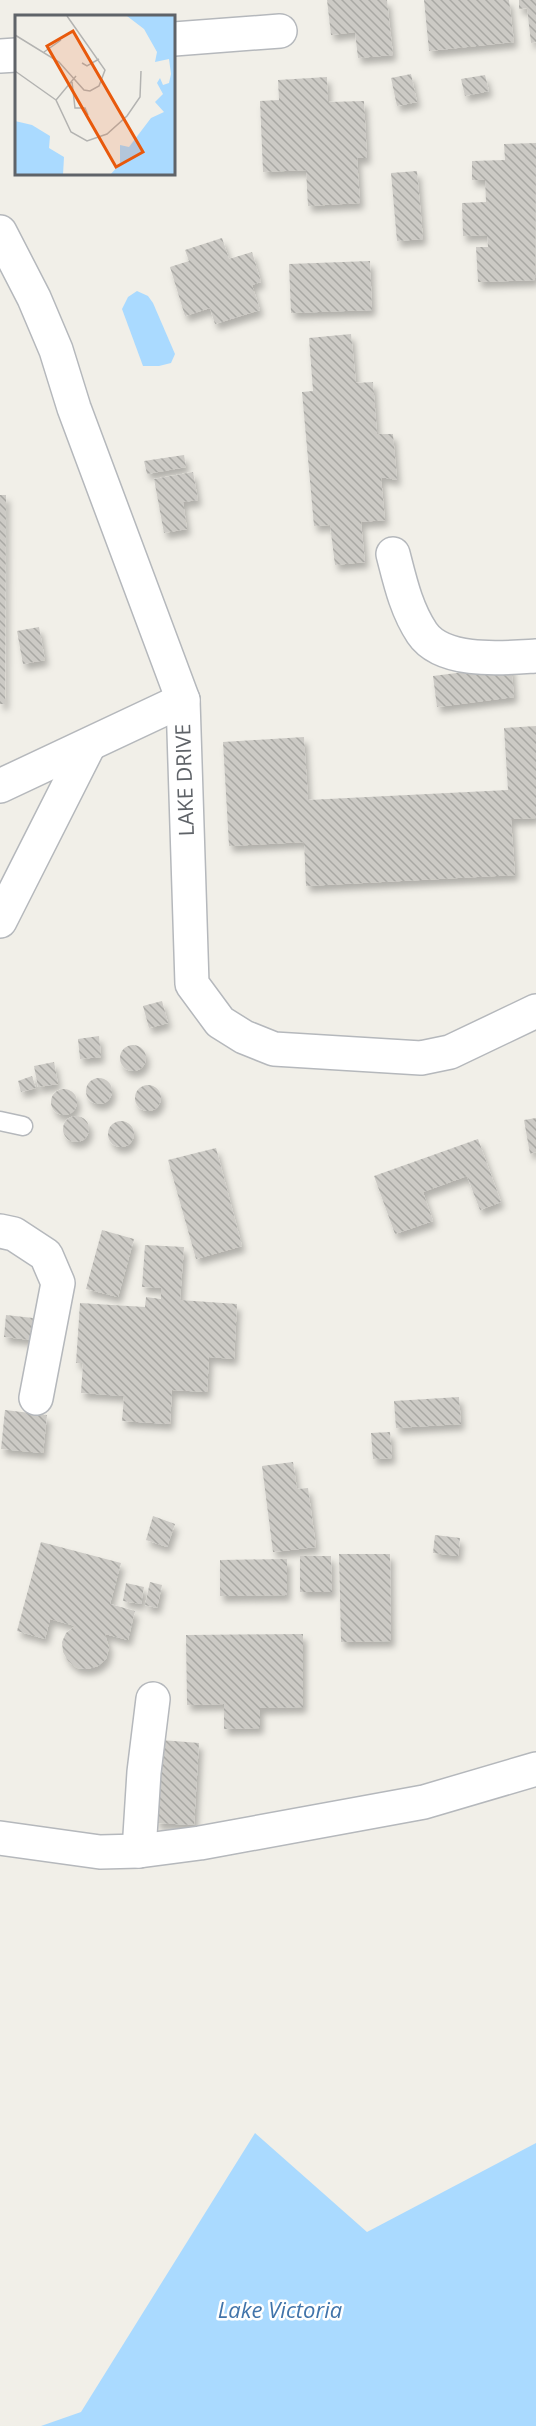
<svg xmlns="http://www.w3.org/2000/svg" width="536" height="2426" viewBox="0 0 536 2426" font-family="'Open Sans',sans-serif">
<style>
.water{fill:#aadaff}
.building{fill:url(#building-back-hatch);filter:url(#shadow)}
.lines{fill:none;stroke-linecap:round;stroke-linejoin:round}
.service-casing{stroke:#b5b8bc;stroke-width:21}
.minor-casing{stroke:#b5b8bc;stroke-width:36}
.service{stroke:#fff;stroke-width:18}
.minor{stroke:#fff;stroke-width:33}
.labels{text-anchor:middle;stroke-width:5;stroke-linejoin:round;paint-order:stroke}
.street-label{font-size:21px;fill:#5f6368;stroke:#fff}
.water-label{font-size:22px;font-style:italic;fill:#4174aa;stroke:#fff}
.inset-road{fill:none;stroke:#b3b3b1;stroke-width:1.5}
.view{fill:#e8590c;fill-opacity:0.15;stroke:#e8590c;stroke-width:3}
.inset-edge{fill:none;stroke:#5f6368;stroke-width:3}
</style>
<defs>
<pattern id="building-back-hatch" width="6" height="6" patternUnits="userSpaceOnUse" patternTransform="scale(1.5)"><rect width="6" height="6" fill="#cccac5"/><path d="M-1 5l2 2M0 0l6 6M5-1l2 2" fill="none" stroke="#a9a8a4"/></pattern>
<filter id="shadow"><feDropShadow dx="3.5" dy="6" stdDeviation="3" flood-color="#0004"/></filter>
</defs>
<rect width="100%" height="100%" fill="#f1efe8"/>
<g class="water">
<polygon points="137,291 148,296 153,303 175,354 171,363 159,366 143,366 122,309 128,297"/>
<polygon points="255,2133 367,2232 536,2143 536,2426 41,2426 81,2412"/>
</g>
<g class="building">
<polygon points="327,0 387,0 393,55 358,58 355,32 331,35"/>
<polygon points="424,0 509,0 514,42 429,51"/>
<polygon points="519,0 536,0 536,42 531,43 527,8 519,9"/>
<polygon points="411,74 417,102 397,106 391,78"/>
<polygon points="485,75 489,91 465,96 461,79"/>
<polygon points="327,77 328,102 364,101 367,158 357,158 360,203 308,206 306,170 263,172 260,101 279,100 278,80"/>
<polygon points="536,143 535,280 478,282 476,247 488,247 487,235 463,236 462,203 486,202 485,180 472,180 472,161 505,160 504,144"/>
<polygon points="417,171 423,239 397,241 391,173"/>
<polygon points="222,238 229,259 252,252 261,282 252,285 260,310 215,324 210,308 185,316 170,267 189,261 185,250"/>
<polygon points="370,261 372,310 291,313 289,264"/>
<polygon points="351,334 356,383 373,382 377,434 393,434 397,480 381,477 385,520 361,522 365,562 335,565 330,525 314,526 302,392 313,391 309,338"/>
<polygon points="184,455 186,467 147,474 144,461"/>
<polygon points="193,472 198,500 183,502 187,529 164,533 154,479"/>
<polygon points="0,495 6,495 5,704 0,704"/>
<polygon points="39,627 45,660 23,664 17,631"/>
<polygon points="511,666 514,697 437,707 433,676"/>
<polygon points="536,726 536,818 511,819 515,875 306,886 304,842 229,846 223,742 304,737 308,800 508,790 504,728"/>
<polygon points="162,1001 168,1023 149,1028 143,1006"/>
<polygon points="99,1036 101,1057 80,1059 78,1039"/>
<circle cx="133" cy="1058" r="13"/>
<polygon points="54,1062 58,1084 38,1087 34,1066"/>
<polygon points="32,1076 36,1088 21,1092 18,1081"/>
<circle cx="99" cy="1091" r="13"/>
<circle cx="148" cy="1098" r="13"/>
<circle cx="64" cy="1102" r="13"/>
<circle cx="76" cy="1129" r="13"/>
<polygon points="536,1118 536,1152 530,1154 524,1120"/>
<circle cx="121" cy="1134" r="13"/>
<polygon points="478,1139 501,1202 480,1210 467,1176 423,1192 433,1221 395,1234 374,1176"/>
<polygon points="216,1148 242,1246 196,1259 168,1160"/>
<polygon points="102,1230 134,1239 118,1297 86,1289"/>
<polygon points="145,1245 184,1247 180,1300 237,1304 234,1359 209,1357 207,1392 172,1390 170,1424 122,1421 124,1396 81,1393 83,1363 76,1363 80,1303 145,1307 146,1297 161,1299 161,1288 142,1287"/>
<polygon points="6,1315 33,1318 31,1340 4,1337"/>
<polygon points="459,1397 461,1424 396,1428 394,1401"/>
<polygon points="5,1410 47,1415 43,1453 1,1449"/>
<polygon points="390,1432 392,1458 373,1459 371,1433"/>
<polygon points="293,1462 297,1489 308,1488 316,1547 273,1552 262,1466"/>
<polygon points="153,1516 175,1524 167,1547 146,1540"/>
<polygon points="435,1535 460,1538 458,1556 433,1553"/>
<polygon points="41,1542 121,1563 110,1604 135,1611 128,1640 105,1634 109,1648 106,1659 98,1666 88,1669 77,1668 68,1661 63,1652 62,1642 66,1633 75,1626 50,1619 45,1639 17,1631"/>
<polygon points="339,1554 390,1554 391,1641 341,1642"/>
<polygon points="300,1556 331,1556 332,1592 300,1592"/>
<polygon points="287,1559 287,1595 220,1596 220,1560"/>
<polygon points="150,1582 162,1585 157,1608 145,1605"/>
<polygon points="126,1583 144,1587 141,1604 123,1601"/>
<polygon points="303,1634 303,1707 260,1708 260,1728 224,1729 224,1704 187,1705 186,1635"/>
<polygon points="161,1740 199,1743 194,1825 156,1823"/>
</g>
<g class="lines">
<defs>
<polyline id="service" points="0,1121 23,1126"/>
<g id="minor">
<polyline points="174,39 280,31"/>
<polyline points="0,56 16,55"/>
<polyline points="0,232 34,298 56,350 74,408 183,700 192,984 220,1022 244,1037 274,1049 421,1058 450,1052 536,1011"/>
<path d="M 393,554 C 400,581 406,609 422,633 C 443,664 503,658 536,656"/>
<polyline points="0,786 183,700"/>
<polyline points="0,921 89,745"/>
<polyline points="0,1231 14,1234 46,1255 58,1283 36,1398"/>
<polyline points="0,1838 100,1852 139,1851 200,1843 424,1802 536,1769"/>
<polyline points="139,1851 144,1772 153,1699"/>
</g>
</defs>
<use href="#service" class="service-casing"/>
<use href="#minor" class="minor-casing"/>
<use href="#service" class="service"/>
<use href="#minor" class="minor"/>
</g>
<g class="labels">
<g class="street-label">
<text transform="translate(185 780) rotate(-92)" y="7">LAKE DRIVE</text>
</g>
<g class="water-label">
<text x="280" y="2318">Lake Victoria</text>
</g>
</g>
<g transform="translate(15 15)">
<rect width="160" height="160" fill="#f1efe8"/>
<path d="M 112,1 L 160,1 L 160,160 L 95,160 L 105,149 L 105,130 L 114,132 L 136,103 L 149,97 L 140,87 L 148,79 L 142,68 L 145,63 L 148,70 L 154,68 L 156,59 L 154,44 L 140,47 L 142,37 L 129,14 ZM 0,106 L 17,110 L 35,121 L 34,133 L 49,142 L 48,160 L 0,160 Z" fill="#aadaff"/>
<path class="inset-road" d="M 0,20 L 44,47 L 69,75 L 75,76 L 84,71 L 90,55 L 52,1M 29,37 L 46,25M 67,48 L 72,51 L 84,44M 0,56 L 41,85M 61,61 L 41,85 L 56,117 L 72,126 L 92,119 L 112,101 L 125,82 L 126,56M 57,67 L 60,93 L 70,93 L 73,100"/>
<path class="view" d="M 58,16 L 128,137 L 101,152 L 32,31 Z"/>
<rect width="160" height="160" class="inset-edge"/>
</g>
</svg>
